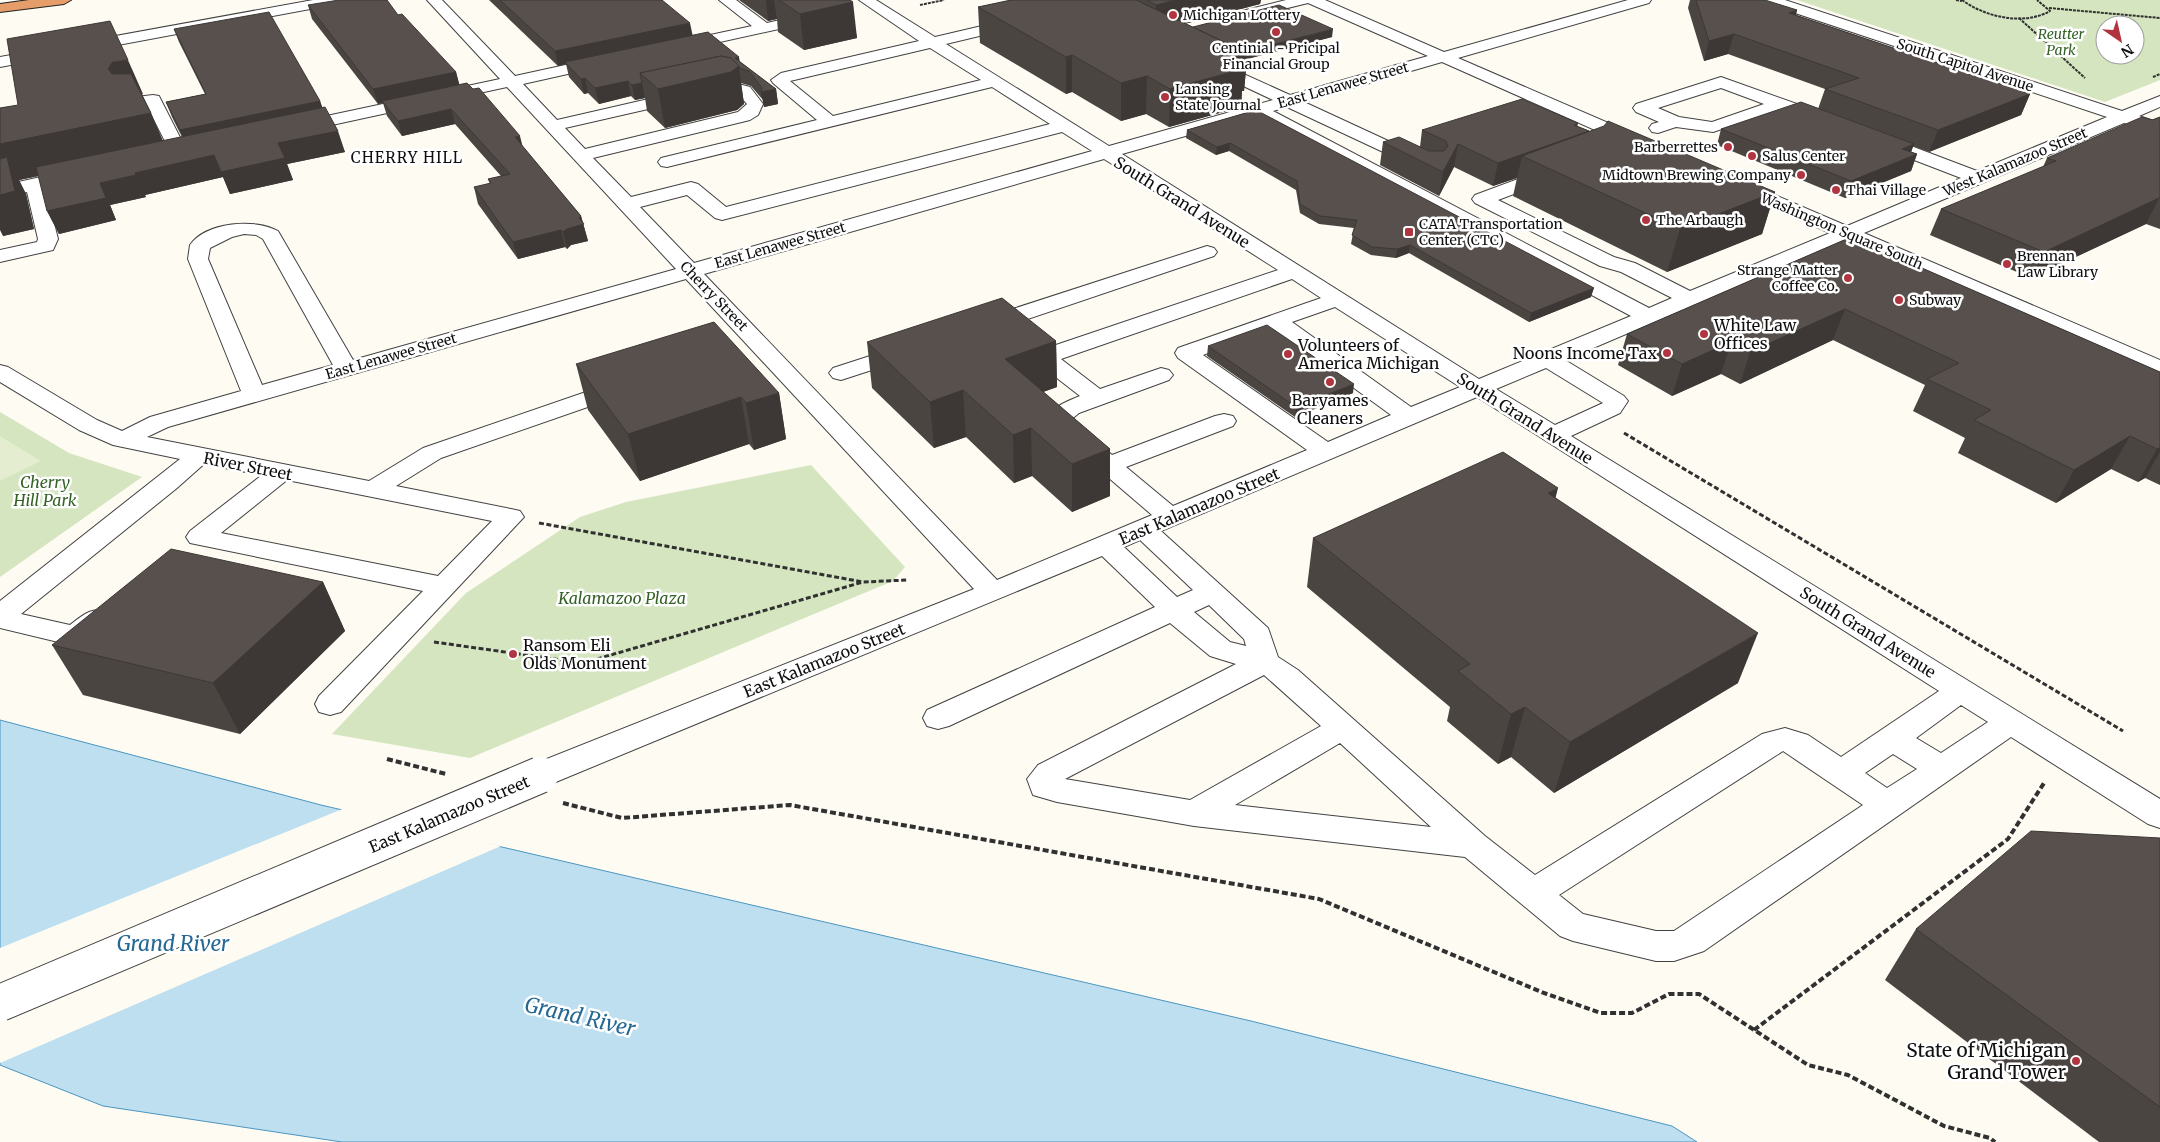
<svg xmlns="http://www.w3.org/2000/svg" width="2160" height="1142" viewBox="0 0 2160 1142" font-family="Merriweather,serif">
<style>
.green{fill:#d4e5bf;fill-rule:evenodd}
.pitch{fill:#e4edd0}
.water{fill:#bddff0;stroke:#4b95bf}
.pier{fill:#fefbf3}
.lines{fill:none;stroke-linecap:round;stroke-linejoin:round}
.minor-casing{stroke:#424242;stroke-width:2}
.highway-casing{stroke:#202020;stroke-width:2}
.path-far2{stroke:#313131;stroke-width:2;stroke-dasharray:3 1;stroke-linecap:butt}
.path-far1{stroke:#313131;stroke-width:3;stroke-dasharray:5 2.5;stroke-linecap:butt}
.path{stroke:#313131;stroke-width:4;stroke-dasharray:6 3;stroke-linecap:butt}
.minor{fill:#fff;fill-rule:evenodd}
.highway{fill:#e59e6a;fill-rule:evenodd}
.minor-bridge-casing{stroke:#424242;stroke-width:38;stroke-linecap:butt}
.minor-bridge{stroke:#fff;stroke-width:36}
.wall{fill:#4b4542}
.shaded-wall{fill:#3d3836}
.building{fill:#57504d;stroke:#3d3836}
.poi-dot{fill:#b13540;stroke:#fff;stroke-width:2}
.labels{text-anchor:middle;stroke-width:5;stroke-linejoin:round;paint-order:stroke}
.far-poi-label{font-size:14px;fill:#0f0f0f;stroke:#fff;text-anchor:start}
.far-park-label{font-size:14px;font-style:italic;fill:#346126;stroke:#fff}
.far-street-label{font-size:14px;fill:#0f0f0f;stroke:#fff}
.far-neighbourhood-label{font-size:15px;letter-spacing:1px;fill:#0f0f0f;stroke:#fff}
.street-label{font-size:16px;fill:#0f0f0f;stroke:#fff}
.poi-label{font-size:16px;fill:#0f0f0f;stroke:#fff;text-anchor:start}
.park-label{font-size:16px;font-style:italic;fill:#346126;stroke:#fff}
.near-poi-label{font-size:19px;fill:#0f0f0f;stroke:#fff;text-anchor:end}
.near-water-label{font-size:21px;font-style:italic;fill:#256894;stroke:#fff}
</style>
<rect width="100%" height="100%" fill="#fefbf3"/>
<g class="green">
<path d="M 1797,0 L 2160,0 L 2160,80 L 2105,102 ZM 2105,25 L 2135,25 L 2135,55 L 2105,55 Z"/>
<polygon points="0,412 69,453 142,477 0,577"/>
<polygon points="811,465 905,567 893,581 470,758 332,734 466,593 580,517 626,502"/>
</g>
<polygon class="pitch" points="0,436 41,461 0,481"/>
<polygon class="water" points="0,720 321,805 1251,1021 1672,1126 1697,1142 342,1142 103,1106 0,1065"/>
<polygon class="pier" points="345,808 501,846 0,1063 0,948"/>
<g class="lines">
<defs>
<g id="minor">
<polygon points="313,0 344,0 337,4 0,67 0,57"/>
<path d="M 427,0 L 442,0 L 515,76 L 602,57 L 608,59 L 610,62 L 608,65 L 523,84 L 557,120 L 727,81 L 750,87 L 763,104 L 758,115 L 750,120 L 593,158 L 631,197 L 691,182 L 698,184 L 726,207 L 1050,124 L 992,87 L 667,167 L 661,166 L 658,162 L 661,158 L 817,120 L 773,83 L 771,80 L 781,73 L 919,41 L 859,0 L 876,0 L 935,37 L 1016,18 L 1021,20 L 1024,23 L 1021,26 L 946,44 L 1109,146 L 1273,100 L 1205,68 L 1203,65 L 1205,62 L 1217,62 L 1290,95 L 1428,56 L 1308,3 L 1243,19 L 1236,15 L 1238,12 L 1286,0 L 1325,0 L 1444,52 L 1628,0 L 1651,0 L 1649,3 L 1458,58 L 1643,138 L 1646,142 L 1643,146 L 1631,146 L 1442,62 L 1304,102 L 1423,157 L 1426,161 L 1423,165 L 1411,165 L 1287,107 L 1273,111 L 1649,308 L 1672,298 L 1621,272 L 1600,266 L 1475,203 L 1472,199 L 1475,195 L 1542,170 L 1556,170 L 1558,174 L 1556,178 L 1498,200 L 1614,257 L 1635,263 L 1690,291 L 1830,233 L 1731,190 L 1729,186 L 1731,182 L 1745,182 L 1847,226 L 1961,178 L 1870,143 L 1867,139 L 1870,135 L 1882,135 L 1977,171 L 2107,117 L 1765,3 L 1763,0 L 1785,0 L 2122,111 L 2160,96 L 2160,107 L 2139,116 L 2160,123 L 2160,134 L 2124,123 L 1864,233 L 2160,360 L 2160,375 L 1847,240 L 1565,360 L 1624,396 L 1628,401 L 1620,413 L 1571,436 L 2160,799 L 2160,828 L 2148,824 L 2011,737 L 1704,951 L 1674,961 L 1656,961 L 1573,941 L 1560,936 L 1465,857 L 1194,826 L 1057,802 L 1033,795 L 1027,779 L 1038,765 L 1236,664 L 1210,656 L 1170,623 L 949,726 L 938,729 L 927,726 L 923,718 L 927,710 L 1155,607 L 1102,556 L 551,784 L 540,787 L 529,784 L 524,775 L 529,766 L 974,589 L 686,279 L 168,427 L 147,437 L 369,481 L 423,448 L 612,383 L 620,381 L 628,383 L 632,388 L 628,393 L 441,458 L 396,486 L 511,509 L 520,511 L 524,517 L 341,712 L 330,715 L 319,712 L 315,704 L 319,696 L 423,591 L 190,543 L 186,537 L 190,531 L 262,475 L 204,464 L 177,488 L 21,614 L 70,625 C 83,615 91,607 108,611 L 112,618 C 104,631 89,642 75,646 L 0,628 L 0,601 L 180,459 L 113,445 L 79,430 L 0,382 L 0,365 L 8,367 L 97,420 L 122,431 L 150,417 L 241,391 L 188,259 L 190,245 C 206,222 255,218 278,231 L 353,360 L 676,269 L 507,87 L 295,133 L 289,132 L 286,128 L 289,124 L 500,79 ZM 930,48 L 981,80 L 833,116 L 790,81 ZM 727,91 L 738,94 L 747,104 L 738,112 L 585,149 L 565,128 ZM 1256,116 L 1631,316 L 1479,379 L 1122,154 ZM 1062,132 L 1092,151 L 694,263 L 640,207 L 687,195 L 715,218 L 722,220 ZM 1104,159 L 1278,270 L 1047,348 C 1037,340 1031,334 1017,337 L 1014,342 L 1017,347 L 1080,396 C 1068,401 1056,405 1048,416 L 1054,431 L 1152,515 L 997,580 L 704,274 ZM 244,234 L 256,235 L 263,239 L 333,365 L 262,385 L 208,259 L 210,248 L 232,237 ZM 1292,279 L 1321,298 L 1178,348 L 1175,353 L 1178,358 L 1307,450 L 1173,506 L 1126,467 L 1233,426 L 1236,421 L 1233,416 L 1224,414 L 1215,416 L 1112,455 L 1074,423 L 1073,418 L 1079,413 L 1169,380 L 1173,375 L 1169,370 L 1161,368 L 1100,389 L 1061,359 ZM 1335,307 L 1460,387 L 1411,407 L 1292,322 ZM 1273,329 L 1391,415 L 1328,442 L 1203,355 ZM 1546,368 L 1603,403 L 1555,425 L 1496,389 ZM 1477,397 L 1939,691 L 1841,757 L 1808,735 L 1785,728 L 1762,734 L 1535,875 L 1485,836 L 1298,670 L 1278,657 L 1268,628 L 1161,531 ZM 287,480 L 492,521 L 438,576 L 221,533 ZM 1140,540 L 1193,590 L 1177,597 L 1124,547 ZM 1209,605 L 1244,639 L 1246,646 L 1230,642 L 1194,612 ZM 1264,675 L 1321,726 L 1190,800 L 1065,779 ZM 1961,705 L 1988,722 L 1941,753 L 1916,738 ZM 1340,743 L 1431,827 L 1235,805 ZM 1783,751 L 1863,805 L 1674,931 L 1656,931 L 1583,914 L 1559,895 ZM 1893,754 L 1917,769 L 1887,788 L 1865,773 Z"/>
<polygon points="719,0 736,0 767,23 815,12 823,17 820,20 679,51 673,49 671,46 673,43 752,26"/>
<path d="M 1721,77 L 1828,115 L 1831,119 L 1828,123 L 1822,124 L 1780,110 L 1713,132 L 1676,127 L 1658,133 L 1652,132 L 1649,128 L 1652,124 L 1659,122 L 1636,112 L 1633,108 L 1636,104 ZM 1721,88 L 1764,104 L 1712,122 L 1679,117 L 1658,108 Z"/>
<polygon points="153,95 159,96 161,100 188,153 185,157 173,157 147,106 127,106 125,102 127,98"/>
<polygon points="77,169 84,171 86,175 84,179 45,188 58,239 53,250 0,262 0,250 37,242 38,239 27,192 0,198 0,186"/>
<polygon points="1207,246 1214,248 1217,252 1214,256 1007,326 999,328 991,326 988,321 991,316"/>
<polygon points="904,345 912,347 915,352 912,357 841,380 833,378 829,373 833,368"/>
</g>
<polygon id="highway" points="29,0 71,0 64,4 0,12 0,4"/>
</defs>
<use href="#minor" class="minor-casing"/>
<use href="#highway" class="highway-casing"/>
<g class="path-far2">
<polyline points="1956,0 1962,1"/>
<path d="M 1962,0 C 1985,17 2024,26 2050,11 L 2037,0"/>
<polyline points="920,5 944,0"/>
<polyline points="2049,8 2160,18"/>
<polyline points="2019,18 2085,78"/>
<polyline points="2153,77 2160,74"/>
</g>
<g class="path-far1">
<polyline points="1624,433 2123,731"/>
<polyline points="539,523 863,582 907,580"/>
<polyline points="434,642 583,663 863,582"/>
</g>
<g class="path">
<polyline points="387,759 446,774"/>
<polyline points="563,803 622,818 790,805 1319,899 1544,993 1601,1013 1632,1013 1669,994 1699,994 1808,1065 1848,1075 1944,1126 1990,1138 1995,1142"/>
<polyline points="1754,1030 2008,839 2044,783"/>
</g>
<use href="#minor" class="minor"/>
<use href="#highway" class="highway"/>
<defs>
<polyline id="minor-bridge" points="0,1003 540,775"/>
</defs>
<use href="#minor-bridge" class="minor-bridge-casing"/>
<use href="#minor-bridge" class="minor-bridge"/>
</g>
<g class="wall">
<polygon points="489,0 662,0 692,35 740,62 776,89 778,104 764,107 763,100 751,86 741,83 744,104 737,110 665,128 647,111 645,98 635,100 631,96 599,104 588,93 584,94 569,77 566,64 558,66"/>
<polygon points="739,0 850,0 857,38 804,50 778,32 777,19 768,21"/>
<polygon points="1011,0 1261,0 1260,4 1185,24 1193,27 1332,37 1247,59 1244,91 1242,91 1241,107 1169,127 1146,114 1121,121 1072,92 1066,94 980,43 978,7"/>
<polygon points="1690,0 1696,0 1797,10 1796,15 2030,94 2021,115 1929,152 1913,146 1911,152 1917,154 1911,171 1845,198 1717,145 1721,129 1818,109 1825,89 1728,54 1704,61 1688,8"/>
<polygon points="308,5 398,15 456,72 459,84 523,147 581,216 588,241 571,245 567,249 565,247 518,259 478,204 474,187 490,184 488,179 501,176 455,124 402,136 387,116 383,103 378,104 312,19"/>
<polygon points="174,29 320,101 322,107 345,152 287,164 293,180 230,194 223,177 145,195 146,197 110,205 116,220 59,234 47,211 39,176 19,180 26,194 34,229 3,236 0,108 143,94 142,94 151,113 163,141 182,137 172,117 166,102 205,94 179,42"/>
<polygon points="1256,110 1591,297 1529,322 1409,253 1396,258 1371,255 1351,244 1354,228 1319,224 1300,213 1296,190 1229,151 1216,155 1186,138 1187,130"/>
<polygon points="2160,117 2160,229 2146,224 2031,278 1930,235 1941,209 2043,167 2047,158 2152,120"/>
<polygon points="1577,126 1589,131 1775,192 1762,234 1667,272 1513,196 1517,178 1493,186 1454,167 1439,196 1380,165 1383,142 1420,147 1422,130"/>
<polygon points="1851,237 2160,372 2160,485 2145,478 2138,482 2111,469 2056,503 1958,453 1965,438 1913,411 1925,385 1833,340 1740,384 1721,374 1672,396 1618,365 1627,334"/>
<polygon points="1056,341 1057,387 1043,392 1110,449 1110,496 1072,512 1032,476 1014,483 966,437 934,448 872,388 867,342"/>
<polygon points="1208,346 1353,393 1295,417 1207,356"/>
<polygon points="576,364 779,393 786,439 754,450 749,444 640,481 588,410"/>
<polygon points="1556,498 1738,683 1554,793 1511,757 1498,764 1447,721 1450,707 1307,587 1313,538"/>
<polygon points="323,582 345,631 240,734 83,695 52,645"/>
<polygon points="2160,838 2160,1142 2099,1142 1885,980 1916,929"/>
</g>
<g class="shaded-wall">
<polygon points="766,0 774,0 777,19 768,21"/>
<polygon points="1176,0 1261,0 1260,4 1155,31 1156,5"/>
<polygon points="853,2 857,38 804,50 800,14"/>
<polygon points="1797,10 1791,30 1789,13"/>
<polygon points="690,23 693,37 565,62 566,64 558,66 555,51"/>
<polygon points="1333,29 1332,37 1247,59 1244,91 1242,91 1241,107 1169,127 1170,89 1228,57"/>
<polygon points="1734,34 1728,54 1704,61 1709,41"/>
<polygon points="1072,55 1072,92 1066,94 1066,57"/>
<polygon points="739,57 741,69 739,68 744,104 737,110 665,128 658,89 735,58"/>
<polygon points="128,60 143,94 127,96 108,69 112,62"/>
<polygon points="456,72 460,87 382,101 383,103 378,104 373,89"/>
<polygon points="1147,76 1146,114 1121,121 1121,83"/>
<polygon points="585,78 588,93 584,94 581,79"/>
<polygon points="628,81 631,96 599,104 595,88"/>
<polygon points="642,83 645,98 635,100 632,85"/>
<polygon points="776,89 778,104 764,107 761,92"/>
<polygon points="2030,94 2021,115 1929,152 1938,130"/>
<polygon points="320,101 325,115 186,145 180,130"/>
<polygon points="451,109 455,124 402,136 398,121"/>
<polygon points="151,113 166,149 19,180 26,194 34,229 3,236 0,230 0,144"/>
<polygon points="1578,123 1575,136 1522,156 1517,178 1493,186 1498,163"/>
<polygon points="338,131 345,152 287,164 293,180 230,194 223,177 145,195 146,197 110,205 116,220 59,234 47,211 100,183 135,173 214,155"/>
<polygon points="520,136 524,152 515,137"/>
<polygon points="1230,143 1229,151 1216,155 1217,147"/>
<polygon points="1458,144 1454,167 1439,196 1443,172"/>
<polygon points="1914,144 1909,158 1917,154 1911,171 1845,198 1851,181 1902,149"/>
<polygon points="1775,192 1762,234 1667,272 1680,229"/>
<polygon points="2159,198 2146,224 2031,278 2044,252"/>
<polygon points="581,216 588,241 571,245 567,249 563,232"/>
<polygon points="561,230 565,247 518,259 513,242"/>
<polygon points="1410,245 1409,253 1396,258 1397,249"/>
<polygon points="1594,288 1591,297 1529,322 1531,313"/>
<polygon points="1845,309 1833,340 1740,384 1750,352"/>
<polygon points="1056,341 1057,387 1006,405 1005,359"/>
<polygon points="1731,342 1721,374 1672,396 1682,364"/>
<polygon points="1354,384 1353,393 1295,417 1296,407"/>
<polygon points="963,390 966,437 934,448 930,402"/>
<polygon points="779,393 786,439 754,450 746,403"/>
<polygon points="741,397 749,444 640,481 628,434"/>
<polygon points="1031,428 1032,476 1014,483 1013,435"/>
<polygon points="2130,436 2111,469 2056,503 2074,470"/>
<polygon points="2160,448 2160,452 2145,478 2138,482 2157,449"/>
<polygon points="1110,449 1110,496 1072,512 1072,464"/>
<polygon points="1558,488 1546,536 1548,493"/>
<polygon points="323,582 345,631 240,734 213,683"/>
<polygon points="1758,633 1738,683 1554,793 1570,742"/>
<polygon points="1525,707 1511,757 1498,764 1511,714"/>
</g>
<g class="building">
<polygon points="339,0 387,0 398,15 402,14 456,72 373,89 308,5"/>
<polygon points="500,0 662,0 690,23 555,51"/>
<polygon points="779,0 850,0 853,2 800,14"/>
<polygon points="1011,0 1136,0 1247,53 1224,60 1243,69 1170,89 1147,76 1121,83 1072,55 1066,57 978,7"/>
<polygon points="1147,0 1176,0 1156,5"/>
<polygon points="1696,0 1765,0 1797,10 1789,13 2030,94 1938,130 1825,89 1859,78 1734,34 1709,41"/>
<polygon points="1279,5 1333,29 1245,52 1193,27"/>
<polygon points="269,12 320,101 180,130 166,102 206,94 174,29"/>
<polygon points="110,21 128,60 112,62 108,69 112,74 131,74 151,113 0,144 0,108 18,105 7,39"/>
<polygon points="708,32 739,57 735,58 776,89 761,92 762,88 749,71 739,68 739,66 731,58 721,56 640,73 642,83 632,85 628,81 595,88 585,78 581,79 565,62"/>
<polygon points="721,56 731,58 739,66 731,72 658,89 640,73"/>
<polygon points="467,83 473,89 479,88 520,136 515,137 581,216 579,218 584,224 567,229 563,232 561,230 513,242 474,187 491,183 488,179 510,174 451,109 398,121 382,101"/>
<polygon points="1522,99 1578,123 1574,125 1589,131 1498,163 1458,144 1443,172 1383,142 1399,137 1429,151 1444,151 1448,146 1446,141 1422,130"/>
<polygon points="1801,102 1914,144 1902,149 1917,154 1851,181 1721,129"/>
<polygon points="325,107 338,131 278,143 285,158 221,172 214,155 135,173 136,175 100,183 106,198 47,211 36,167"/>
<polygon points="1256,110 1594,288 1531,313 1410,245 1397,249 1372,247 1352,235 1357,220 1320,216 1300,204 1297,181 1230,143 1217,147 1187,130"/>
<polygon points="2142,117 2152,120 2160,117 2160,198 2159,198 2044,252 1941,209 2056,161 2047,158"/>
<polygon points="1608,121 1775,192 1680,229 1522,156 1604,126"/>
<polygon points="7,157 15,191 0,195 0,159"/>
<polygon points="1851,237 2160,372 2160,448 2157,449 2130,436 2074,470 1974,420 1991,410 1927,379 1959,363 1845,309 1750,352 1731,342 1682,364 1627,334"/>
<polygon points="1002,298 1056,341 1005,359 1110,449 1072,464 1031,428 1013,435 963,390 930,402 867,342"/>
<polygon points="714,322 779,393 746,403 741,397 628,434 576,364"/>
<polygon points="1267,325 1354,384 1296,407 1208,346"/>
<polygon points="1503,452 1558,488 1548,493 1758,633 1570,742 1525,707 1511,714 1458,671 1470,664 1313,538"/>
<polygon points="171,549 323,582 213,683 52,645"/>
<polygon points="2031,831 2160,838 2160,1107 1916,929"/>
</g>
<g class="poi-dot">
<circle cx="1173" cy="15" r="5"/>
<circle cx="1276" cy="32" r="5"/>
<circle cx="1165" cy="97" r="5"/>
<circle cx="1728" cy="147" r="5"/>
<circle cx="1752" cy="156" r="5"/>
<circle cx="1801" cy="175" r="5"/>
<circle cx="1836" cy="190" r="5"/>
<circle cx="1646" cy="220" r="5"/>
<rect x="1404" y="227" width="10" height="10" rx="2.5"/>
<circle cx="2007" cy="264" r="5"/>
<circle cx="1848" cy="278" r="5"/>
<circle cx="1899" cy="300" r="5"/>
<circle cx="1704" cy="334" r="5"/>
<circle cx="1667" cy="353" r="5"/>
<circle cx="1288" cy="354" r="5"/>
<circle cx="1330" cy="382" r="5"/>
<circle cx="513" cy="654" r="5"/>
<circle cx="2076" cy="1061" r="5"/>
</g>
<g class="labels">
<g class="far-poi-label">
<text x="1183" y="20">Michigan Lottery</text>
<text x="1276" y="53" text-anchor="middle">Centinial - Pricipal<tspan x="1276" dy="16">Financial Group</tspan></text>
<text x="1175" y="94">Lansing<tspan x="1175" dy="16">State Journal</tspan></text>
<text x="1718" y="152" text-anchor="end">Barberrettes</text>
<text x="1762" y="161">Salus Center</text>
<text x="1791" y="180" text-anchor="end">Midtown Brewing Company</text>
<text x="1846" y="195">Thai Village</text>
<text x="1656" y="225">The Arbaugh</text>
<text x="1419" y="229">CATA Transportation<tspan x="1419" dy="16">Center (CTC)</tspan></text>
<text x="2017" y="261">Brennan<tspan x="2017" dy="16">Law Library</tspan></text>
<text x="1838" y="275" text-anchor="end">Strange Matter<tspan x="1838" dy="16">Coffee Co.</tspan></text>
<text x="1909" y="305">Subway</text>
</g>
<g class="far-park-label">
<text x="2061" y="39">Reutter<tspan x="2061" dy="16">Park</tspan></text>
</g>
<g class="far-street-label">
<text transform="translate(1965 65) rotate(18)" y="5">South Capitol Avenue</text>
<text transform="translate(1343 85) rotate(-16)" y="5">East Lenawee Street</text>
<text transform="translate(2015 162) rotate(-23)" y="5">West Kalamazoo Street</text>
<text transform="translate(1842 231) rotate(23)" y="5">Washington Square South</text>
<text transform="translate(780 245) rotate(-16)" y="5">East Lenawee Street</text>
<text transform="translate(714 296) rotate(46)" y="5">Cherry Street</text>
<text transform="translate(391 356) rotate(-16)" y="5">East Lenawee Street</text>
</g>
<g class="far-neighbourhood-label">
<text x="407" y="163">CHERRY HILL</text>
</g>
<g class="street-label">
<text transform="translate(1182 202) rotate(32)" y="6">South Grand Avenue</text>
<text transform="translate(1525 418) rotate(32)" y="6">South Grand Avenue</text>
<text transform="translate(248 466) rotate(11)" y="6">River Street</text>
<text transform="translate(1199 506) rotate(-23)" y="6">East Kalamazoo Street</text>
<text transform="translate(1868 632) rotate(32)" y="6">South Grand Avenue</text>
<text transform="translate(824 660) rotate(-22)" y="6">East Kalamazoo Street</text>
<text transform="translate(449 814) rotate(-23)" y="6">East Kalamazoo Street</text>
</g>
<g class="poi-label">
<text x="1714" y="331">White Law<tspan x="1714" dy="18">Offices</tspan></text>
<text x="1298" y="351">Volunteers of<tspan x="1298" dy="18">America Michigan</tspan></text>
<text x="1657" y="359" text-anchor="end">Noons Income Tax</text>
<text x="1330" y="406" text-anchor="middle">Baryames<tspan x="1330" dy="18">Cleaners</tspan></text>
<text x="523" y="651">Ransom Eli<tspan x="523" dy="18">Olds Monument</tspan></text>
</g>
<g class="park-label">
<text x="45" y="488">Cherry<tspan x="45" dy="18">Hill Park</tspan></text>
<text x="622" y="604">Kalamazoo Plaza</text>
</g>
<g class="near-poi-label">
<text x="2066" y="1057">State of Michigan<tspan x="2066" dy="22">Grand Tower</tspan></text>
</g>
<g class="near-water-label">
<text x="173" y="951">Grand River</text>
<text transform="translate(580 1017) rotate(13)" y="7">Grand River</text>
</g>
</g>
<g transform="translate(2120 40) rotate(146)"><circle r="24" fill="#ffffff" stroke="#9f9f9f"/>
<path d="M0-4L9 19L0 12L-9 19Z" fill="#b13540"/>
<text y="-8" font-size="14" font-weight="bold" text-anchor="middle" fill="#0f0f0f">N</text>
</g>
</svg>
